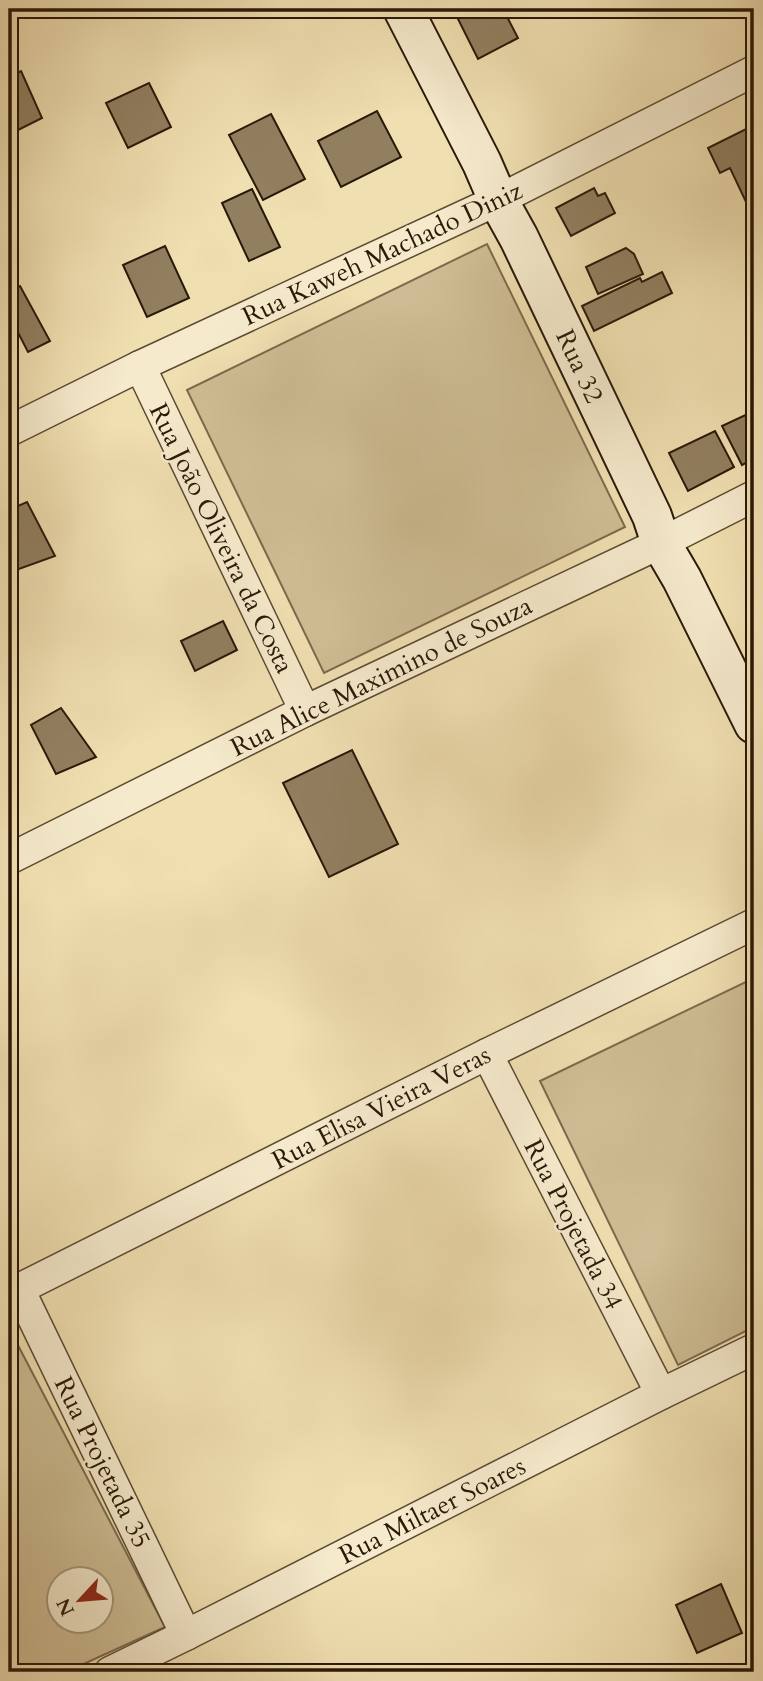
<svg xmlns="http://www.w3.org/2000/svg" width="763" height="1681" viewBox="0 0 763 1681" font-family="Cardo,serif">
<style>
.green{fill:#cebd94;stroke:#7c6a4e;stroke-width:2;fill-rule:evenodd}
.building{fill:#917f60;stroke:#2a1808;stroke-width:2}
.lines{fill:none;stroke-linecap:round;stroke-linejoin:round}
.minor-casing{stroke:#5c4a32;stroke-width:33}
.secondary-casing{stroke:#2a1808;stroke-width:42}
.minor{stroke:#f5eacc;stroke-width:30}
.secondary{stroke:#f5eacc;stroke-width:38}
.labels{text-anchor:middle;stroke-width:5;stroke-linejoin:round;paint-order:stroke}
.street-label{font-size:26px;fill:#2a1808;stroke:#f5eacc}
</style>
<rect width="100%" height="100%" fill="#f0dfb1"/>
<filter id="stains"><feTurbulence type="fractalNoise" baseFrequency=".00286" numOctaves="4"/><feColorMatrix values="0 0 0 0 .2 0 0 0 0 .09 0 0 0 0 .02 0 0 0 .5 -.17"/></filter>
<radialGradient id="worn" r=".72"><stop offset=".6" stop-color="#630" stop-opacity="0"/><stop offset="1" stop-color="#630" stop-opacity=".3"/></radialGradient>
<g class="green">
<polygon points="487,244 625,527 324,673 187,390"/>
<polygon points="754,978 754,1327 678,1365 540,1081"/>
<path d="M 9,1328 L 165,1627 L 66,1672 L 9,1672 ZM 60,1580 L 102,1580 L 102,1622 L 60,1622 Z"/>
</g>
<g class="building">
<polygon points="453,9 503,9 518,38 478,59"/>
<polygon points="21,71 42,118 12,133 9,125 9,77"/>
<polygon points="149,83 171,127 128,148 106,103"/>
<polygon points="377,111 401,157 341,187 318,141"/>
<polygon points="271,114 305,179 263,200 229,135"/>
<polygon points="754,125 754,198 746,202 730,168 720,173 708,148"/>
<polygon points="594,188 598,196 605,193 615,213 571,236 556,208"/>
<polygon points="252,189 280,247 249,261 222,203"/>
<polygon points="165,246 189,298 147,317 123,265"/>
<polygon points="626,248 634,254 643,274 598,294 586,267"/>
<polygon points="662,272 672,293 594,331 582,306 640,278 642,282"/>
<polygon points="20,286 50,341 28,352 9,315 9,292"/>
<polygon points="754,411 754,458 742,465 722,426"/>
<polygon points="715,431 734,467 688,491 669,453"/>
<polygon points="27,502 55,556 16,570 9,555 9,510"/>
<polygon points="223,621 237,650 195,671 181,641"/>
<polygon points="61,708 96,757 56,774 31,725"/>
<polygon points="352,750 398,844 329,877 283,783"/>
<polygon points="721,1584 742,1633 697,1653 676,1605"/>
</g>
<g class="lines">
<defs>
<g id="minor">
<polyline points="140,366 305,711"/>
<polyline points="9,431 140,366 498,200 754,71"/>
<polyline points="9,859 305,711 661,543 754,496"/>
<polyline points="487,1054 661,1394"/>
<polyline points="19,1289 186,1635"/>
<polyline points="9,1294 487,1054 754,924"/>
<polyline points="110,1672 186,1635 661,1394 754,1349"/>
</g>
<polyline id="secondary" points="403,9 482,163 498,200 519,238 652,516 661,543 682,579 754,724"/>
</defs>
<use href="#minor" class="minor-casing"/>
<use href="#secondary" class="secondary-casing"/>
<use href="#minor" class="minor"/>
<use href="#secondary" class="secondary"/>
</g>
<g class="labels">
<g class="street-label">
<text transform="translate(382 253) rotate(-25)" y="9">Rua Kaweh Machado Diniz</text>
<text transform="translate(580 366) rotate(65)" y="9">Rua 32</text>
<text transform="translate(222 538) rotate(64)" y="9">Rua João Oliveira da Costa</text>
<text transform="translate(381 676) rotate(-26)" y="9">Rua Alice Maximino de Souza</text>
<text transform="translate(381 1107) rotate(-27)" y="9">Rua Elisa Vieira Veras</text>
<text transform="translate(574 1224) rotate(63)" y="9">Rua Projetada 34</text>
<text transform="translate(103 1462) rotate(64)" y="9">Rua Projetada 35</text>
<text transform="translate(432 1510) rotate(-27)" y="9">Rua Miltaer Soares</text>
</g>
</g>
<rect width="763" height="1681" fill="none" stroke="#f0dfb1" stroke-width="35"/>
<rect x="10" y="10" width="742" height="1660" fill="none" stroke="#2a1808" stroke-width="3.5"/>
<rect x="18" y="18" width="728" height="1646" fill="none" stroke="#2a1808" stroke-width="2"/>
<g transform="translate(80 1600) rotate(244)"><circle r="33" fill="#f5eacc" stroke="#a4967e" stroke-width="2"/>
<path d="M0-5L12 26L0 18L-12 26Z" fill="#8f2418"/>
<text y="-10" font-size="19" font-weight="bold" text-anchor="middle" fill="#2a1808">N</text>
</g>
<rect width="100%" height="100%" filter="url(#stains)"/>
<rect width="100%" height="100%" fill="url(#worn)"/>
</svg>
